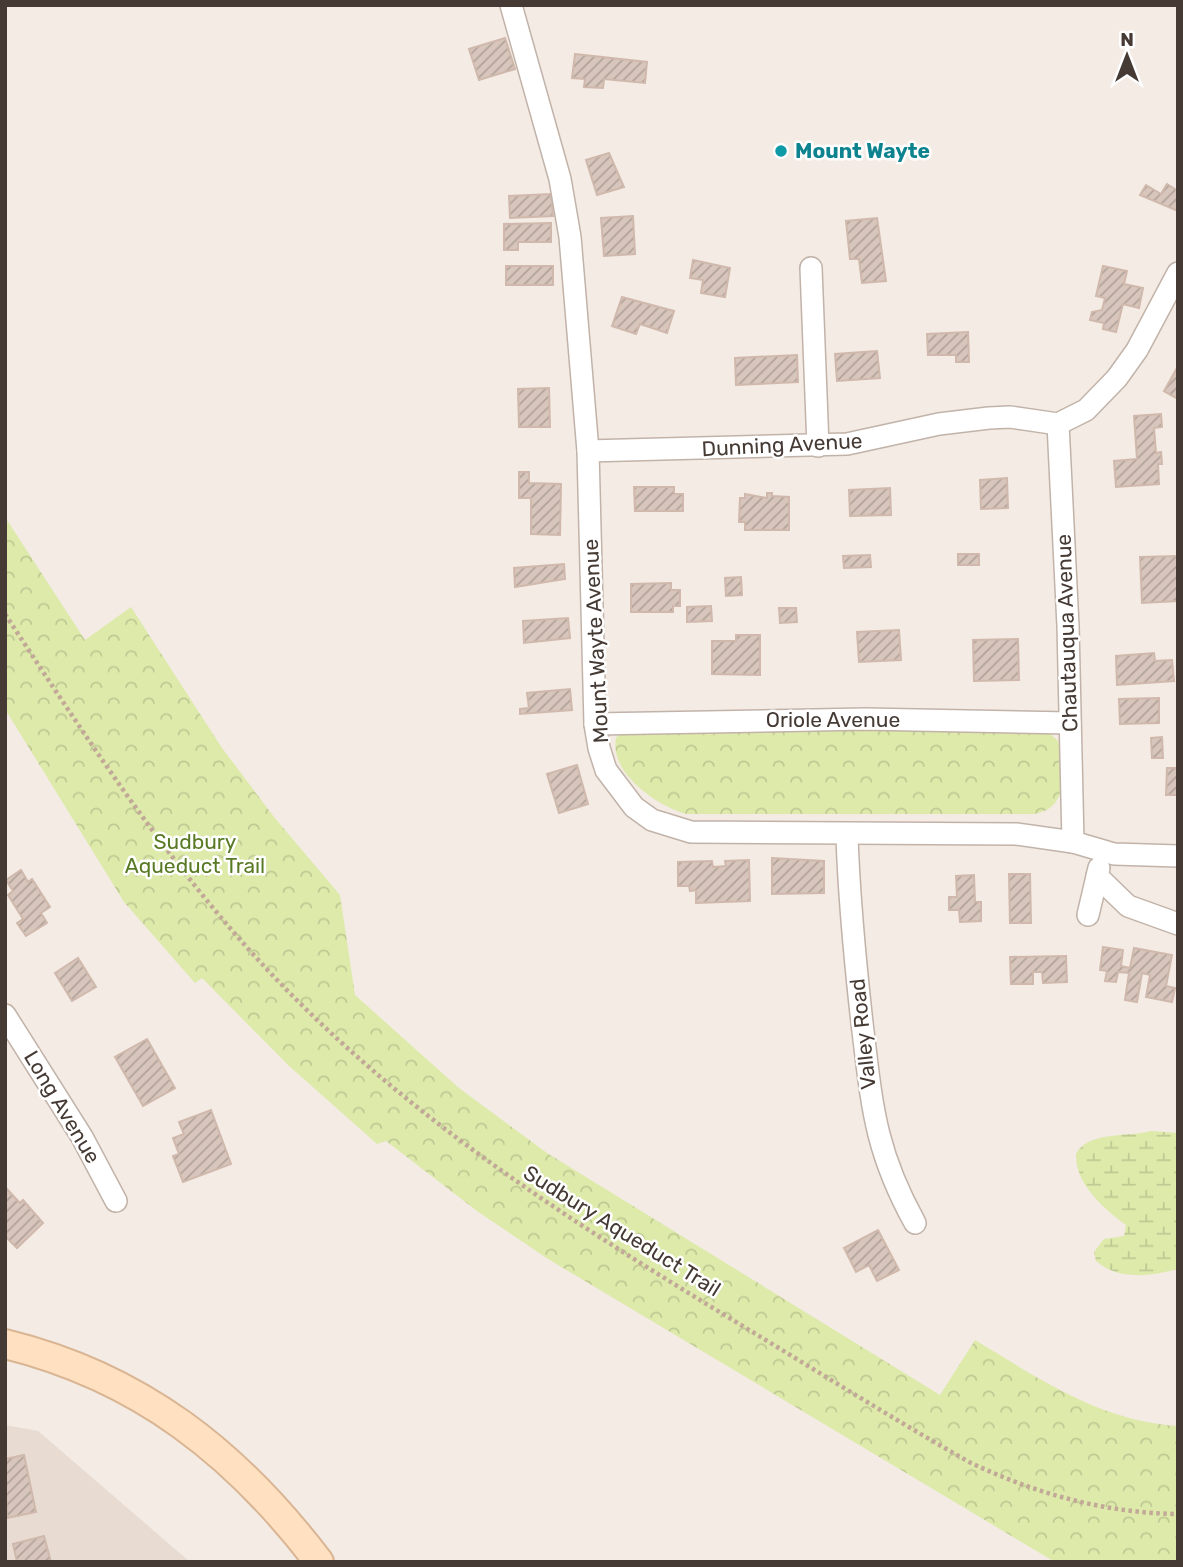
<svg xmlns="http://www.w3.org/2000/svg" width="1183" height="1567" viewBox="0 0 1183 1567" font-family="Rubik,sans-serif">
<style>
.residential{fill:#e7dbd2}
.wetland{fill:url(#wetland-marsh)}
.park{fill:url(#park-crowns)}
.building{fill:url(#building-hatch);stroke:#d0b9ac;stroke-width:2}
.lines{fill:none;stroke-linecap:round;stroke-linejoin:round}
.street-casing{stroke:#c2b3a9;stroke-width:24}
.secondary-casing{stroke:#d9b593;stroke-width:32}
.path{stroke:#c1a897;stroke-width:4.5;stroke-dasharray:3.5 3.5;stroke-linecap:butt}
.street{stroke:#fff;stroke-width:21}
.secondary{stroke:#ffe1c2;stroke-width:28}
.culture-dot{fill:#0f9aa8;stroke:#fff;stroke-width:2.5}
.labels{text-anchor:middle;stroke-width:5;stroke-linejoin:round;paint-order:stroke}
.culture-label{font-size:21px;font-weight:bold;fill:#0d838f;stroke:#fff;text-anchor:start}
.street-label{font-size:21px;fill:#453a34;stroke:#fff}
.park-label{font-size:21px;fill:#597a24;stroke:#fff}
</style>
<defs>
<pattern id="wetland-marsh" width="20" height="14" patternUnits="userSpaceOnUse" patternTransform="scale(1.75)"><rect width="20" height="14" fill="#ddeaaa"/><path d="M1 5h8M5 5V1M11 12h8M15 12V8" fill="none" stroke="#bfc993"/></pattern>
<pattern id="park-crowns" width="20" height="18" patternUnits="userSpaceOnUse" patternTransform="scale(1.75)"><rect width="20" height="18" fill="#ddeaaa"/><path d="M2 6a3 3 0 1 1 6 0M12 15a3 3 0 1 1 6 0" fill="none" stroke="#bfc993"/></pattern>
<pattern id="building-hatch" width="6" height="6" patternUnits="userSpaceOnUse" patternTransform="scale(1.75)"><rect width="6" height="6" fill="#d8c6bc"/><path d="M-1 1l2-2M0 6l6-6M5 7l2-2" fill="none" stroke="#b1a29a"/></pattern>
</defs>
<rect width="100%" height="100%" fill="#f3ebe4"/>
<polygon class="residential" points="5,1425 38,1431 190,1562 5,1562"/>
<path class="wetland" d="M 1151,1131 L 1178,1133 L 1178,1269 C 1151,1276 1119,1281 1096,1261 L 1094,1252 L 1104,1239 L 1124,1236 L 1126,1225 C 1104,1209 1075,1184 1076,1154 C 1087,1131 1130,1137 1151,1131 Z"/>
<g class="park">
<path d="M 5,517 L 85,640 L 131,607 L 222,748 L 274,817 L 340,895 L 355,995 L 459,1088 L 547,1153 L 940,1395 L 975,1340 C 1040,1379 1100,1421 1178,1426 L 1178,1562 L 1055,1562 L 548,1259 L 477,1211 L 386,1141 L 377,1144 L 288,1065 L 202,978 L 195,983 L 124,902 L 5,709 Z"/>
<path d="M 636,729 L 1046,730 L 1058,741 C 1064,769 1070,809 1034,814 L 686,814 C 657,806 609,773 616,738 L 621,732 Z"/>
</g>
<g class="building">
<polygon points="505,38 515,69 479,80 469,49"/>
<polygon points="575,54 647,62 645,83 604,79 603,88 584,87 585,79 572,78"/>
<polygon points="609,153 624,187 597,195 586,160"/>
<polygon points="1167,184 1178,191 1178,211 1140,195 1146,185 1161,194"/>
<polygon points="551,194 553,216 510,218 509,196"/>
<polygon points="633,216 635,254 604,256 601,218"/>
<polygon points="877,218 886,281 862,283 859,259 850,259 846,221"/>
<polygon points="551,223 551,242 518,242 518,250 504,250 504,224"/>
<polygon points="693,260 730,268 725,297 701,293 703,280 690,278"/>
<rect x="506" y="266" width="47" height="19"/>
<polygon points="1103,266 1127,271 1124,284 1143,288 1139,308 1123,304 1116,332 1103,329 1104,323 1090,320 1092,312 1102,310 1105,298 1096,296"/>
<polygon points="622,297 674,311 667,333 640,324 636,334 612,326"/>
<polygon points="968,332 969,362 956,362 956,355 928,355 927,334"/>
<polygon points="877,351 880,378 837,381 835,354"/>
<polygon points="797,355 798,382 736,385 735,358"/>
<polygon points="1178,366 1178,399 1164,391"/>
<polygon points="549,388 550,427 519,427 518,389"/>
<polygon points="1161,414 1162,427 1154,428 1156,453 1161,452 1162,464 1158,464 1159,484 1116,487 1114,461 1137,459 1134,416"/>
<polygon points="519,472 529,472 529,483 561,484 560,535 531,534 531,498 519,498"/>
<polygon points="1007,478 1008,508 981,509 980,480"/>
<polygon points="634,487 674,487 674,494 683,494 683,511 635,511"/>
<polygon points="890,488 891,515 850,516 849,490"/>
<polygon points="767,493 772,493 772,496 789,497 789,530 745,530 745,522 739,522 740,498 745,498 745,494 767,498"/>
<rect x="958" y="554" width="21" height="11"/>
<polygon points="870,555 871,567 844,568 843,556"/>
<polygon points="1178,556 1178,601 1142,603 1140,557"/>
<polygon points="564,564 565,579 515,587 514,568"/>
<polygon points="741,577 742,595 726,596 725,578"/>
<polygon points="671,583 671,590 680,590 680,606 673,606 673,612 631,612 631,584"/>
<polygon points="711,606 712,621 687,622 687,607"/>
<polygon points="779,608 796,608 797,622 780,623"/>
<polygon points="568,618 570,638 524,643 523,621"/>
<polygon points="899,630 901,660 859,662 857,632"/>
<polygon points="736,635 760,635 760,675 712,674 712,641 736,641"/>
<polygon points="1018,639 1019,680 974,681 973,640"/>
<polygon points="1154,653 1155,661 1172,660 1174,681 1117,685 1116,656"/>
<polygon points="570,689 572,710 520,714 520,709 529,708 527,693"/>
<polygon points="1159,698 1159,723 1120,724 1119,699"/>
<polygon points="1162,737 1163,758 1152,758 1151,738"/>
<polygon points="577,765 588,804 559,813 547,774"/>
<polygon points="1167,768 1178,768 1178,795 1166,795"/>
<polygon points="772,858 824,861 824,893 772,894"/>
<polygon points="749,860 750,901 696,903 696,890 690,891 689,886 678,886 678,862 712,861 713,867 726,866 725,861"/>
<polygon points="21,870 28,882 32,879 50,907 41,913 47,923 26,936 17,923 23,919 8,895 13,891 6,880"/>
<polygon points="1009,874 1030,874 1031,923 1010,923"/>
<polygon points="974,875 975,902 981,902 981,921 960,922 959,910 949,910 949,897 957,897 956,876"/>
<polygon points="1103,947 1123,950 1121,966 1130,968 1134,948 1172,955 1166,986 1175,988 1172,1002 1146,997 1150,975 1142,973 1137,1002 1125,1000 1129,973 1118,972 1116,982 1105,981 1107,971 1100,970"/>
<polygon points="1066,956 1067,982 1043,983 1042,972 1033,972 1033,984 1011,984 1010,957"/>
<polygon points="78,958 96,987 72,1001 55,973"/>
<polygon points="147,1039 175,1088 143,1106 115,1057"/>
<polygon points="211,1110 231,1164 183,1182 173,1156 179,1154 173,1138 184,1134 179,1122"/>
<polygon points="5,1187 20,1203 23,1200 43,1223 17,1248 5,1236"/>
<polygon points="878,1230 899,1270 877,1281 869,1265 856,1272 844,1248"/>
<polygon points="24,1455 36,1512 7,1518 5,1459"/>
<polygon points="44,1536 51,1562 17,1562 13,1544"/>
</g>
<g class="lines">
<defs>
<g id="street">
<polyline points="511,5 560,179 570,237 588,451 595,724 599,748 606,770 634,807 652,820 691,832 1016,834 1073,842 1114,854 1178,856"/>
<polyline points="811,268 818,446"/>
<polyline points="1058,424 1068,626 1073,842"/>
<polyline points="588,451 847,444 939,424 989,418 1010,417 1058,424 1086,410 1117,378 1137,350 1178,273"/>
<polyline points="595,724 866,719 1070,723"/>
<path d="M 847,836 C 849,899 855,960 862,1023 C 872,1104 874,1149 915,1223"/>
<polyline points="1097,876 1128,906 1178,924"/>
<polyline points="1088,915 1099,868"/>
<polyline points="5,1015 82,1137 116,1201"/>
</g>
<path id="secondary" d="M 5,1344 C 140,1377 236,1453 319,1562"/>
</defs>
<use href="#street" class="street-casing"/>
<use href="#secondary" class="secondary-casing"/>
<path class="path" d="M 5,614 C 82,731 158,849 252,953 C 393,1109 563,1217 741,1325 C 817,1371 893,1419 971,1463 C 1037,1494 1105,1513 1178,1514"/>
<use href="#street" class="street"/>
<use href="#secondary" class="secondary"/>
</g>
<circle class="culture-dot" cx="781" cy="151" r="7"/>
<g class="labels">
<g class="culture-label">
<text x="795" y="158">Mount Wayte</text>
</g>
<g class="street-label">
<text transform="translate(782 445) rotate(-3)" y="7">Dunning Avenue</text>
<text transform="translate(1067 633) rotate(-92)" y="7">Chautauqua Avenue</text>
<text transform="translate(596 641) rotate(-93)" y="7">Mount Wayte Avenue</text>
<text x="833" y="727">Oriole Avenue</text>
<text transform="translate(863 1034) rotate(-96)" y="7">Valley Road</text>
<text transform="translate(62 1107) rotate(59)" y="7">Long Avenue</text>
<text transform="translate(622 1231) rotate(32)" y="7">Sudbury Aqueduct Trail</text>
</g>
<g class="park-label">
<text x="195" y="849">Sudbury<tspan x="195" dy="24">Aqueduct Trail</tspan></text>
</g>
</g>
<rect width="1183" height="1567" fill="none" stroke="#453a34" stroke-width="14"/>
<g transform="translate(1127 56)" stroke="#ffffff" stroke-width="5" paint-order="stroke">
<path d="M0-5L12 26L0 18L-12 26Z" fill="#453a34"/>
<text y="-10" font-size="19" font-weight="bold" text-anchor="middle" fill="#453a34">N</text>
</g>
</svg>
